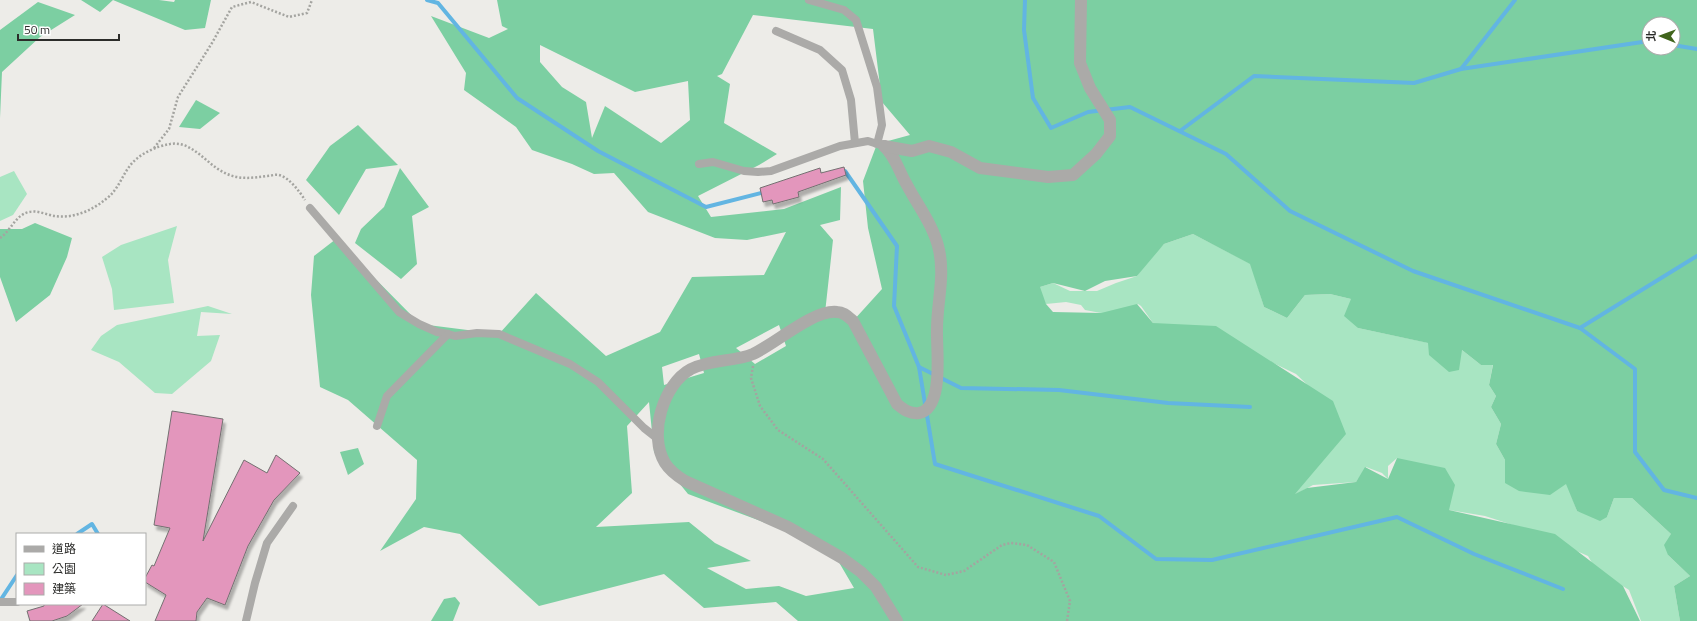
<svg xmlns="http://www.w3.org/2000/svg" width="1697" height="621" viewBox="0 0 1697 621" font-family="'Titillium Web','Noto Sans TC',sans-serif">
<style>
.green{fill:#a8e5c2}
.forest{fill:#7ccfa2;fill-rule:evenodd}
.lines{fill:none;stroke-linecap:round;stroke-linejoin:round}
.stream{stroke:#62b5e2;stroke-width:4}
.building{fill:#e396bc;stroke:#747071;filter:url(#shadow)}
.path{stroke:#a4a4a0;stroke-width:2.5;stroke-dasharray:2 2;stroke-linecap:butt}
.service{stroke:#abaaa8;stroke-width:8}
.minor{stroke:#abaaa8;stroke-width:12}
</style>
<defs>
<filter id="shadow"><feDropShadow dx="2.5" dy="4.5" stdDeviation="1" flood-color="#0004"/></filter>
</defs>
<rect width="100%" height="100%" fill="#edece8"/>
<g class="green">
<polygon points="14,171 27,194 13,215 0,221 0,177"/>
<polygon points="177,226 168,260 174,303 114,310 112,289 102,257 121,245"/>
<polygon points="1193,234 1251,264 1264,307 1287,318 1305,295 1330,294 1351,299 1358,328 1462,350 1481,365 1493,364 1489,385 1496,396 1491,407 1501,424 1496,444 1505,460 1505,483 1567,484 1577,511 1607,517 1614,498 1632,498 1671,534 1668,555 1690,576 1674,586 1680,621 1641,621 1629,590 1595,568 1588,556 1531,531 1485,516 1449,510 1397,458 1388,466 1388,479 1382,473 1366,467 1356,482 1313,485 1287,499 1337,413 1296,374 1246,350 1153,323 1141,306 1138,304 1117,316 1085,310 1081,305 1066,302 1046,304 1038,296 1040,287 1053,283 1070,291 1097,291 1116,283 1137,276 1147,261 1164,244"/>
<polygon points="208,306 232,314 201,312 197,336 220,335 211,361 172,394 155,393 119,362 91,350 101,336 117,325"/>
</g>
<g class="forest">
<polygon points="81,0 159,0 174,2 175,0 211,0 205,28 185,30 113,0 100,12"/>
<path d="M 497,0 L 1697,0 L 1697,621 L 1680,621 L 1674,586 L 1690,576 L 1668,555 L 1664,545 L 1671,534 L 1632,498 L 1614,498 L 1607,517 L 1600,521 L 1577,511 L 1566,484 L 1550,495 L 1519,491 L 1505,483 L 1505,460 L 1496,444 L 1501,424 L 1491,407 L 1496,396 L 1489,385 L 1493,365 L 1481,365 L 1462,350 L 1459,370 L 1449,372 L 1429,355 L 1428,343 L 1358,328 L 1344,316 L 1351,299 L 1330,294 L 1305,295 L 1287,318 L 1264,307 L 1250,264 L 1193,234 L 1164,244 L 1137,276 L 1105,281 L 1085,291 L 1053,283 L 1040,287 L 1046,304 L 1053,312 L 1101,313 L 1137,304 L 1153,323 L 1216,326 L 1333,401 L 1346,434 L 1295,494 L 1307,488 L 1356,482 L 1365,467 L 1388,479 L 1397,458 L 1445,468 L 1455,485 L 1449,510 L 1555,534 L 1623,586 L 1640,621 L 798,621 L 776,602 L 704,608 L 664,574 L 539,606 L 460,534 L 424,527 L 380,551 L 416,499 L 417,460 L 348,400 L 320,387 L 311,295 L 314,256 L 336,239 L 420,324 L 499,334 L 536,293 L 606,356 L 660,332 L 692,277 L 764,275 L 786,232 L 747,240 L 715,238 L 648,212 L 614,173 L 594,174 L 572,164 L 532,150 L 516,127 L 464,90 L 466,73 L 431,16 L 489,38 L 508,29 L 502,26 ZM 753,15 L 873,29 L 882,102 L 910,135 L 877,144 L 863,181 L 868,228 L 882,289 L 853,321 L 825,313 L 833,240 L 820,225 L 840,220 L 841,187 L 784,209 L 711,217 L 698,196 L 759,165 L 777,154 L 724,123 L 730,84 L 717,76 L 722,74 ZM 1649,24 L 1673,24 L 1673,48 L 1649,48 ZM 540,45 L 635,92 L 688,81 L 690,120 L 661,143 L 605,106 L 592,138 L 586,102 L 562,87 L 540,62 ZM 779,325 L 786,346 L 755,364 L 736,348 ZM 699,354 L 704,373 L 664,385 L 662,367 ZM 649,402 L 654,452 L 688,494 L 830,547 L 854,588 L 806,596 L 779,586 L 746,589 L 707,568 L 751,561 L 715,543 L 689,522 L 596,527 L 632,493 L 627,426 Z"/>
<polygon points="38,2 75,15 40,37 2,72 0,118 0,30"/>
<polygon points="196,100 220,113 200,129 179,127"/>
<polygon points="358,125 398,165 366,169 339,215 306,180 330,146"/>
<polygon points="400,168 429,207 412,216 417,264 401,279 355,243 361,229 384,207"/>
<polygon points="35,223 72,238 67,257 50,295 16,322 0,277 0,229 22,229"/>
<polygon points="358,448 364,464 348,475 340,452"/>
<polygon points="455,597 460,603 453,621 431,621 444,599"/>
</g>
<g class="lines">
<g class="stream">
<polyline points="427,0 438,3 517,98 598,151 706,207 765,192"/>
<polyline points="1025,0 1024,30 1033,98 1051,128 1088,112 1130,107 1226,154 1290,211 1413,271 1580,328 1697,256"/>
<polyline points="1673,45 1697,49"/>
<polyline points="1461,69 1649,41"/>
<polyline points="1180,131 1254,76 1414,83 1461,69 1515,0"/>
<polyline points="841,172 845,171 897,246 894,306 919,367 935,464 1099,516 1156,559 1212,560 1397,517 1474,554 1563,589"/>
<polyline points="1580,328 1635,369 1635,452 1664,490 1697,498"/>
<polyline points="919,367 961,388 1059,390 1168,403 1250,407"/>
<polyline points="77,534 92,524 98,534"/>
<polyline points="0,601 17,575"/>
</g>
</g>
<g class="building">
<polygon points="844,167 846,175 798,192 799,197 773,204 772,200 763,202 760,188 820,168 821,173"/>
<polygon points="172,411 223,419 203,541 244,460 267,473 276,455 300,473 274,500 248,546 225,605 207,598 197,612 196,621 155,621 166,595 145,582 145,578 152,565 154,566 170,528 154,525"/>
<polygon points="44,604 83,604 67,616 52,621 30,621 27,611 44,606"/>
<polygon points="103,604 130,621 92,621"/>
</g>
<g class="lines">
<g class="path">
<polyline points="154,148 169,129 178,97 212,43 232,7 251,2 289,17 307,13 312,0"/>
<path d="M 0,238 C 11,231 15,215 29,212 C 38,210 47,215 55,216 C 73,219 93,210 106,199 C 118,190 121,178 129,167 C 137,155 156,146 170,144 C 192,140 207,165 225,173 C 239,180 252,178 267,176 C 271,176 275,174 279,175 C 290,178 299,191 305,200"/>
<polyline points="753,366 751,378 760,406 778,430 823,459 918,567 946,575 964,571 1002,545 1011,543 1027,545 1054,562 1070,601 1067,621"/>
</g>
<g class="service">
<polyline points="809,0 844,10 856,20 877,87 882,125 877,144"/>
<polyline points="776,31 820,50 842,70 851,100 855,143"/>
<polyline points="699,164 713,162 744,171 758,172 771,171 840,146 868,141 884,146"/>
<polyline points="310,208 399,312 419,324 437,332 448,334 455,336 477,333 499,334 570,364 598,382 644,428 658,439"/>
<polyline points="377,426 387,396 448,334"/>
<polyline points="0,602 17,602"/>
<polyline points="246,621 255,583 267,543 293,506"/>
</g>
<g class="minor">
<path d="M 884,146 C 896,157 899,172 907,185 C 918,206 934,226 939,250 C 945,276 937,303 937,329 C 936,347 945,408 919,413 C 910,414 904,410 897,404 L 853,321 C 848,317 844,312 837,312 C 814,309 775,344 753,354 C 734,362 711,359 691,369 C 663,384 648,435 665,463 C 670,471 677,476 685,481 L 788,527 L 842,558 L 861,572 L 876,587 L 897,621"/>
<polyline points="884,146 912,151 929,146 951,152 980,168 1048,177 1073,175 1096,154 1110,136 1110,120 1090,88 1080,63 1081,0"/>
</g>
</g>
<rect x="16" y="533" width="130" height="72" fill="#ffffff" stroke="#ababaa"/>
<rect x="24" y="546" width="20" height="6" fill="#abaaa8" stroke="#ababaa"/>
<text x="52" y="553" font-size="12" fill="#2c2c2a">道路</text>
<rect x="24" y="563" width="20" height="12" fill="#a8e5c2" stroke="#ababaa"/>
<text x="52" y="573" font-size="12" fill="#2c2c2a">公園</text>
<rect x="24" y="583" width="20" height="12" fill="#e396bc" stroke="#ababaa"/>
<text x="52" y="593" font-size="12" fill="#2c2c2a">建築</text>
<g transform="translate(1661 36) rotate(271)"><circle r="19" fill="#ffffff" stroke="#ababaa"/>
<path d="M0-3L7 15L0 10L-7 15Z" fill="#40641c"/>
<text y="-6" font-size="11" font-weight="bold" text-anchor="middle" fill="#2c2c2a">北</text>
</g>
<path d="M18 34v6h101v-6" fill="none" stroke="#2c2c2a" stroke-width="2"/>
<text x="24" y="34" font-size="12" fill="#2c2c2a" stroke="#ffffff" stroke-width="3" paint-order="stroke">50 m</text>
</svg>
